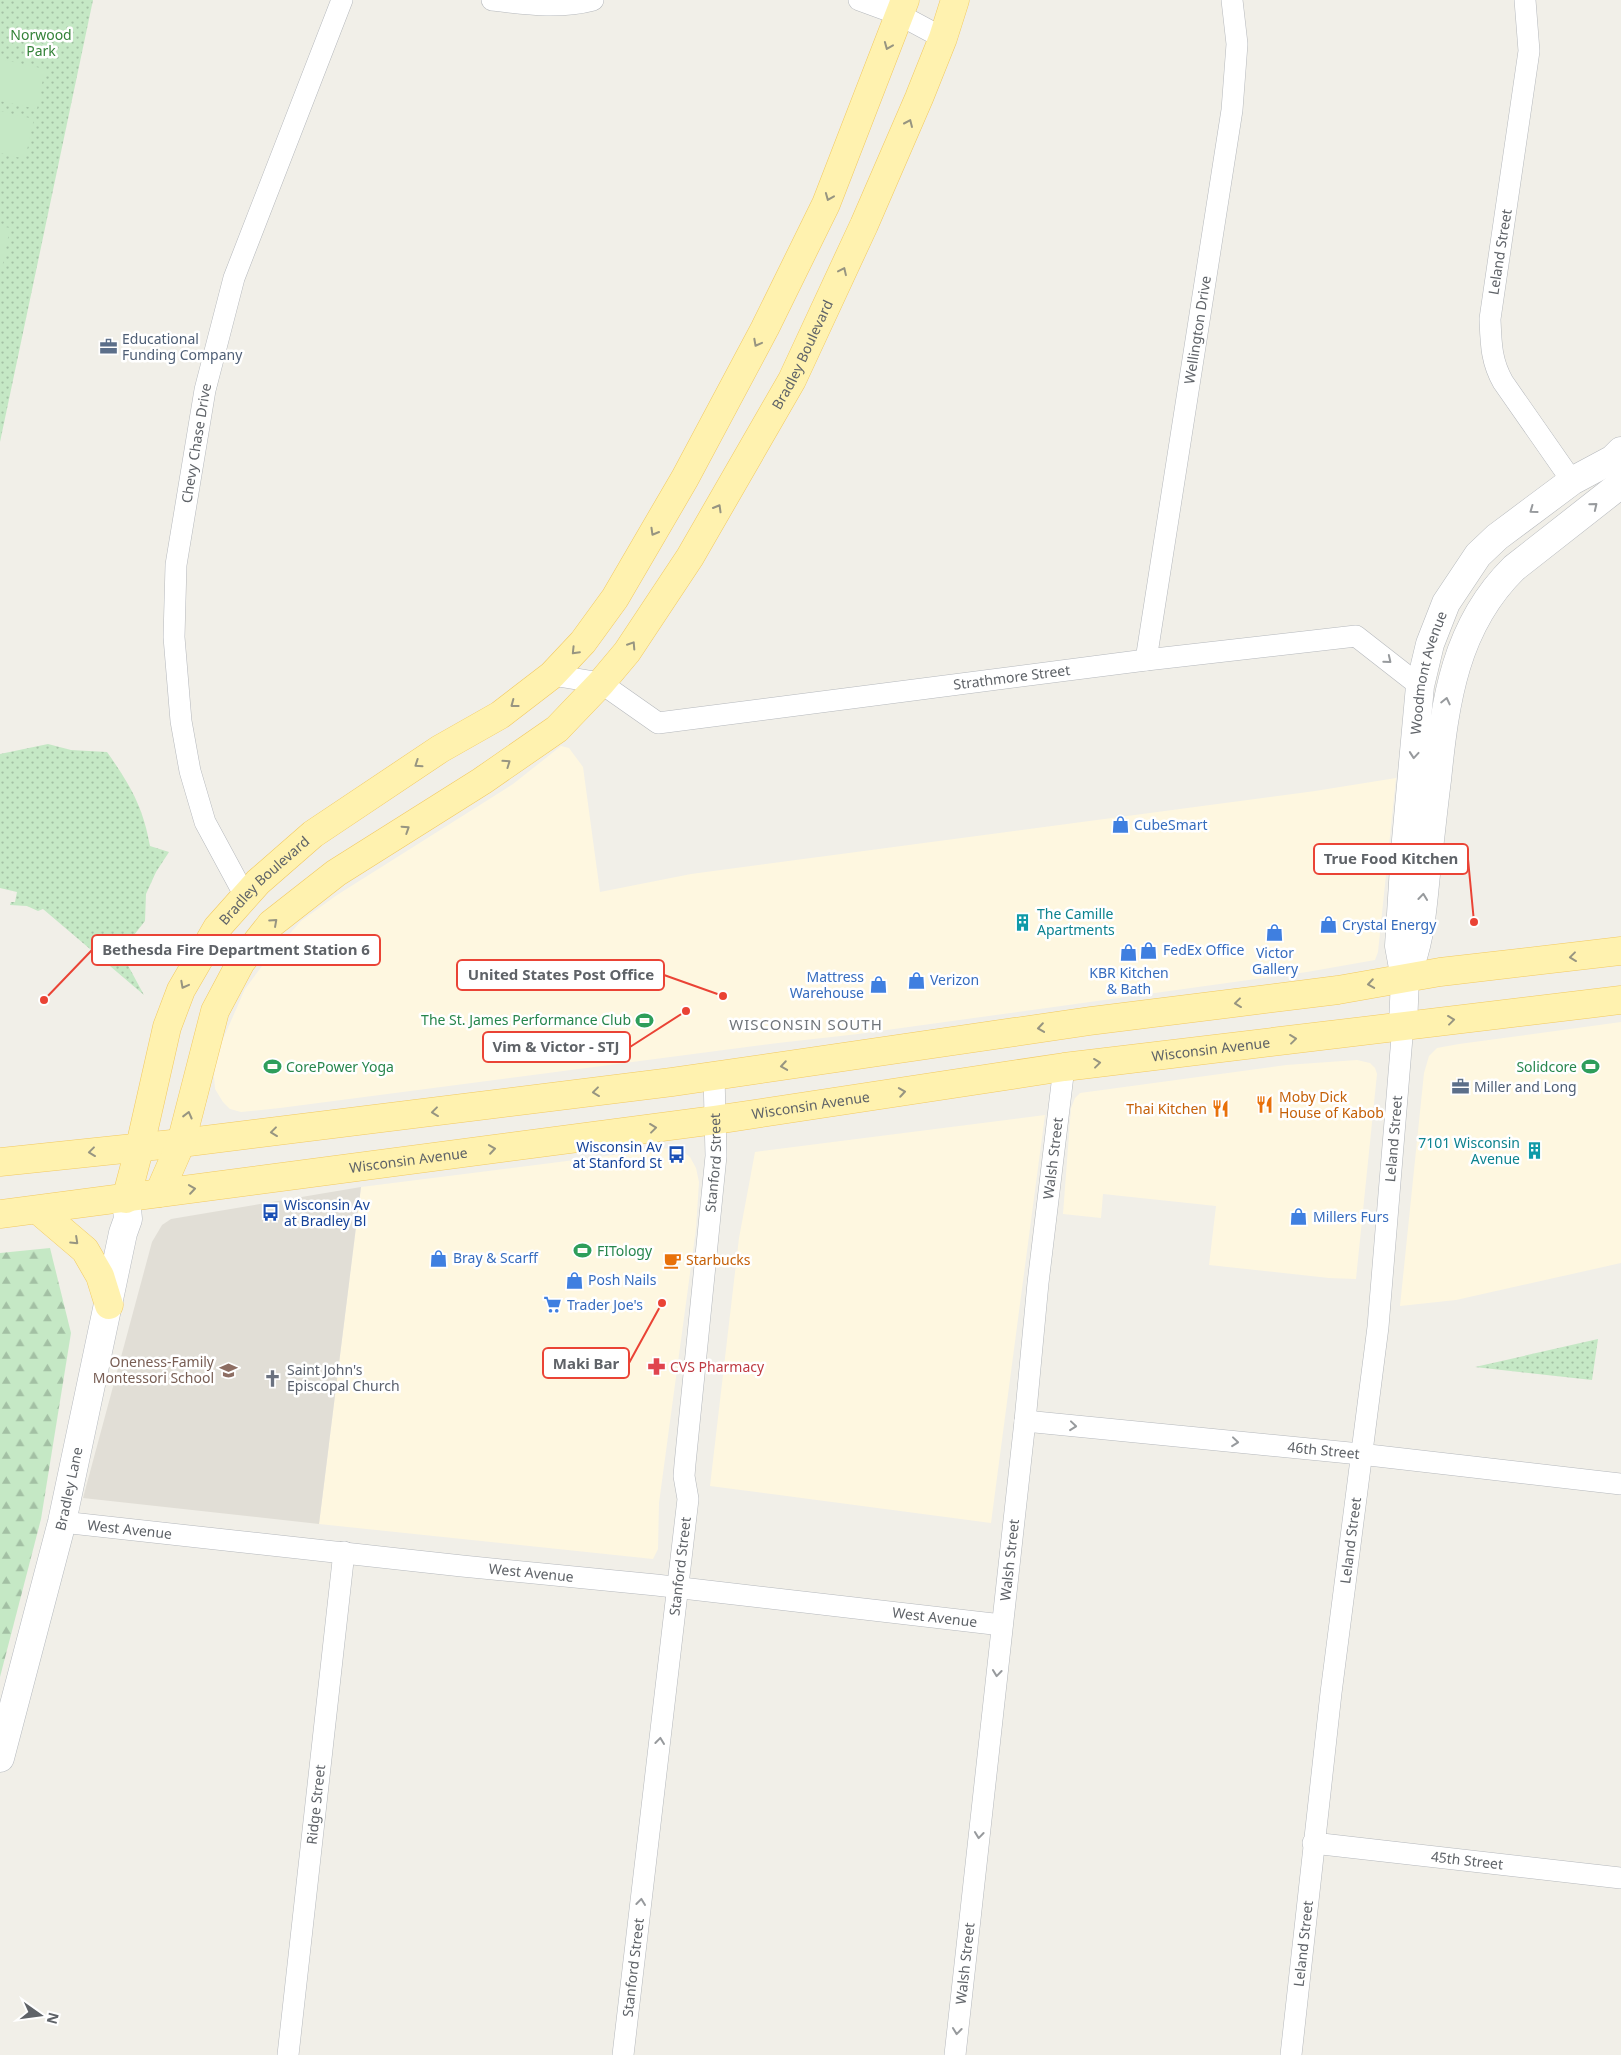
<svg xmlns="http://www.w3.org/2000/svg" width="1621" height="2055" viewBox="0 0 1621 2055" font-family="'Noto Sans',sans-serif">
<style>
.commercial{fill:#fef7e0}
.education{fill:#e1ded6}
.grass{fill:url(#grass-dots)}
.forest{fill:url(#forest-firs)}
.garden{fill:#c5e8c5}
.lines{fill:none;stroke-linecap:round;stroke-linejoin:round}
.minor-casing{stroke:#b5b8bc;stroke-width:22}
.tertiary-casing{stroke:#b5b8bc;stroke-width:29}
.secondary-casing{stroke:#b6babf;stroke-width:29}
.primary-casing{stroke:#f2c960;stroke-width:29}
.minor{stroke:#fff;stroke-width:21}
.tertiary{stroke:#fff;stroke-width:28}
.secondary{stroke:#fff;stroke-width:28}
.primary{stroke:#fff2af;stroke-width:28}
.oneway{stroke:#979581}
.oneway2{stroke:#979a9d}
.labels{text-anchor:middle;stroke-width:5;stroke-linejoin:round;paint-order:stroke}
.park-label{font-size:14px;fill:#348238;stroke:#fff}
.street-label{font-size:14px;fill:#5f6368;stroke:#fff}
.service-label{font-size:14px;fill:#4e5e75;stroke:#fff;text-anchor:start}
.shop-label{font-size:14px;fill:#366cbe;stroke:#fff;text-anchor:start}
.culture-label{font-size:14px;fill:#0d838f;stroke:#fff;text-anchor:start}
.leisure-label{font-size:14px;fill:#27864d;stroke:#fff;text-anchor:end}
.food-label{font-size:14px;fill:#c56008;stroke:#fff;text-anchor:start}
.transit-label{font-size:14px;fill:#164399;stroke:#fff;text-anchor:end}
.education-label{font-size:14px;fill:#785e54;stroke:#fff;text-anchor:end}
.health-label{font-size:14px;fill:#be3a42;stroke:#fff;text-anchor:start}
.worship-label{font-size:14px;fill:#5b616d;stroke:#fff;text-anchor:start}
.neighbourhood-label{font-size:15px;letter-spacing:1px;fill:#70757a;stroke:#fff}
.leader{fill:none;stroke:#ea4335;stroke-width:2}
.callout-dot{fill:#ea4335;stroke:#fff;stroke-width:2}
.callout{fill:#fff;stroke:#ea4335;stroke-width:2}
.callout-label{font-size:15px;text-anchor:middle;font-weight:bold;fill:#5f6368}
</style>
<defs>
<pattern id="grass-dots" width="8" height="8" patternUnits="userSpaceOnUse" patternTransform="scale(1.25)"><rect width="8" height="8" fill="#c5e8c5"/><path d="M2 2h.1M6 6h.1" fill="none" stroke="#a3c0a4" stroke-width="1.8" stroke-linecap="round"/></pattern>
<pattern id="forest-firs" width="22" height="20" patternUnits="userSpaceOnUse" patternTransform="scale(1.25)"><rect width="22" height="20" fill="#c5e8c5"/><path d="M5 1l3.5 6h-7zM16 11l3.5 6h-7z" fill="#a3c0a4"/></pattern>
</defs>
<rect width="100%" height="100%" fill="#f1efe8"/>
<g class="commercial">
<polygon points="561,746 569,748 583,767 600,892 691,874 1315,791 1396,778 1378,952 1375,960 1307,972 858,1034 778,1043 280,1108 241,1112 230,1109 223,1102 215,1089 214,1076 216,1055 245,989 268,958 301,921 337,895 513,784"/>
<polygon points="1621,1022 1621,1263 1456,1300 1400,1306 1424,1073 1429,1056 1437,1048 1459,1044"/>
<polygon points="1357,1060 1370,1063 1375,1068 1377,1074 1356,1279 1329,1278 1209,1265 1216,1206 1103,1194 1101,1218 1063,1214 1071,1108 1075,1098 1080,1093 1286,1065"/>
<polygon points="1045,1115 991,1523 710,1486 739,1238 755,1152"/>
<polygon points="669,1148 681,1150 690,1157 696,1168 699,1182 696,1229 659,1503 658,1549 653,1559 319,1524 361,1187"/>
</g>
<polygon class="education" points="361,1187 319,1524 83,1498 152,1242 162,1225 171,1219"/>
<g class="grass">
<polygon points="0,0 93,0 0,442"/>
<path d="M 48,744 L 71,750 L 107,752 C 130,785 143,806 150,846 L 169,852 L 156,872 L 146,894 L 145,921 L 134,935 L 130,949 L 118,947 L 144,995 L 43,909 L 38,911 L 27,906 L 10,905 L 11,902 L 15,902 L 17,892 L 0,888 L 0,754 Z"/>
<polygon points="1598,1339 1592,1380 1475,1367"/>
</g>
<polygon class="forest" points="50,1248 71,1333 41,1519 0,1677 0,1253"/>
<g class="garden">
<polygon points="0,59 45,69 37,109 0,101"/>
<polygon points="0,111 34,119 25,159 0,153"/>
<polygon points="0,226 10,228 2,268 0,268"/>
</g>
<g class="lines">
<defs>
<g id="minor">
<path d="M 492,0 C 526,4 559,9 593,0"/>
<polyline points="859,0 900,15 943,38"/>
<path d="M 1525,0 L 1529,51 L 1490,319 C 1491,343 1491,361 1503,382 L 1572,481"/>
<path id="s1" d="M 1146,660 L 1232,110 L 1237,44 L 1232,0"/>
<path id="s2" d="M 552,675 L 601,683 L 658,723 L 1146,660 L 1356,636 L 1420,686"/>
<path id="s3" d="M 245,896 L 205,822 L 190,771 L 181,721 L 174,637 L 176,565 L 205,390 L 234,278 L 342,0"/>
<path id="s4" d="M 1025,1421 L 1360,1454 L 1621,1484"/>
<path id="s5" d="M 62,1522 L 462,1566 L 656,1585 L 1002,1625"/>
<path id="s6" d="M 1313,1843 L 1621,1878"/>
<path id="s7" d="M 288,2055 L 344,1552"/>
<path id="s8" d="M 623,2055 L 688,1499 L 684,1476 L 685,1464 L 716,1156 L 714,1075"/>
<path id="s9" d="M 955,2055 L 1025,1421 L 1038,1283 L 1064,1067"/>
<path id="s10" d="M 1291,2055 L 1331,1693 L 1378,1327 L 1403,1025"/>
</g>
<g id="tertiary">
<path d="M 1411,963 C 1421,934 1423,904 1426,874 C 1430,842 1433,811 1437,780 C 1445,701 1455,626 1514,568 L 1621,484"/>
<path id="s11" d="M 1403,1025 L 1405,979 L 1399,946 L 1405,851 L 1420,686 L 1430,644 L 1446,603 L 1478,555 L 1497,537 L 1572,481 L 1613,459 L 1621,451"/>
</g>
<g id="secondary">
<path id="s12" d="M 0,1758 L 62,1522 L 123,1233 L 128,1219 L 126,1199"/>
</g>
<g id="primary">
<polyline points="0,1162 181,1143 672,1082 1090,1021 1338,990 1440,972 1621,951"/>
<path id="s13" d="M 159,1193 L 181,1143 L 215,1011 L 241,962 L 271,924 L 336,873 L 482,781 L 557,729 L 601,683 L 627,652 L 690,557 L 792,380 L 864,225 L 919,98 L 943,38 L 955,0"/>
<path id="s14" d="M 126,1199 L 140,1146 L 167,1027 L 181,990 L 217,928 L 258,882 L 313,834 L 440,749 L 500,715 L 552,675 L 583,642 L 615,598 L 685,478 L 765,328 L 826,204 L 905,0"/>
<polyline points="38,1210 85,1250 100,1276 109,1305"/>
<path id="s15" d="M 0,1214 L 715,1120 L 1064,1067 L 1621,1000"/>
</g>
</defs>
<use href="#minor" class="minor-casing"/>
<use href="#tertiary" class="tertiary-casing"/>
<use href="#secondary" class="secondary-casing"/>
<use href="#primary" class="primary-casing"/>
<use href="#minor" class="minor"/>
<use href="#tertiary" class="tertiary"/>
<use href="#secondary" class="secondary"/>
<use href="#primary" class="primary"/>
</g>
<defs><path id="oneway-chevron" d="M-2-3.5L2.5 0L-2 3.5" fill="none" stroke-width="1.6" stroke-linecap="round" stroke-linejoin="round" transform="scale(1.25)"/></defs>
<g class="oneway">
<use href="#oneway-chevron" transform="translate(888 46) rotate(112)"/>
<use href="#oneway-chevron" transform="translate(909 123) rotate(-66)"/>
<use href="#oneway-chevron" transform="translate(829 197) rotate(112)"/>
<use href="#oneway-chevron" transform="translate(843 271) rotate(-65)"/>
<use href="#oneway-chevron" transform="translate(757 343) rotate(118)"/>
<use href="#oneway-chevron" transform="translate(718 508) rotate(-60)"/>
<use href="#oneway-chevron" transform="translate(654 532) rotate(120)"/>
<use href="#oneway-chevron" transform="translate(632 645) rotate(-57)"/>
<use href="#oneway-chevron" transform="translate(575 651) rotate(134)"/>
<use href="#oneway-chevron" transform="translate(514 704) rotate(143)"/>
<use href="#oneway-chevron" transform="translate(507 763) rotate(-35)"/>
<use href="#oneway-chevron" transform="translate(418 764) rotate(146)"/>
<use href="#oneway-chevron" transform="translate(406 829) rotate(-33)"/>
<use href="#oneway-chevron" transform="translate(274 922) rotate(-42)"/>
<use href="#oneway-chevron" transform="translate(1573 957) rotate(173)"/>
<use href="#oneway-chevron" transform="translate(1371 984) rotate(171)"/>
<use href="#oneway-chevron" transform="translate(184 985) rotate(118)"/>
<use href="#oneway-chevron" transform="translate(1238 1003) rotate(173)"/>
<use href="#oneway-chevron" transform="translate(1451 1020) rotate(-7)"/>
<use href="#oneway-chevron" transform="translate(1041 1028) rotate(172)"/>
<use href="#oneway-chevron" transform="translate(1293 1039) rotate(-7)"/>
<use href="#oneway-chevron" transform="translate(1097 1063) rotate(-7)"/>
<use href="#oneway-chevron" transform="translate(784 1066) rotate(171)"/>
<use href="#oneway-chevron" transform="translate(596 1092) rotate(173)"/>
<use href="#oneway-chevron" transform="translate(902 1092) rotate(-9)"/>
<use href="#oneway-chevron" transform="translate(435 1112) rotate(173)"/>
<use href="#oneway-chevron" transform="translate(188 1115) rotate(-76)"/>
<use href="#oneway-chevron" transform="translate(653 1128) rotate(-7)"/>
<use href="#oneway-chevron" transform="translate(274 1132) rotate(173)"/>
<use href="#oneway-chevron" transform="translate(492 1149) rotate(-8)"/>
<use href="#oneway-chevron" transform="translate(92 1152) rotate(173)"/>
<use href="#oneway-chevron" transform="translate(192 1189) rotate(-8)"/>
<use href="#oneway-chevron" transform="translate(75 1241) rotate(43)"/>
</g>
<g class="oneway2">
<use href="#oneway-chevron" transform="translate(1594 506) rotate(-39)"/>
<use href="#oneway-chevron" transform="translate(1533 510) rotate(144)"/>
<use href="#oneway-chevron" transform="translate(1388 660) rotate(39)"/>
<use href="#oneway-chevron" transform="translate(1446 701) rotate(-77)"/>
<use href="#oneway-chevron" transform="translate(1414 755) rotate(95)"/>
<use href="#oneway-chevron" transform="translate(1423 897) rotate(-84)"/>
<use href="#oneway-chevron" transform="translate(1073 1426) rotate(6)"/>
<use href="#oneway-chevron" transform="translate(1235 1442) rotate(6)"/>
<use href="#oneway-chevron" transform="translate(997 1673) rotate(96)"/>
<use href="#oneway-chevron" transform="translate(660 1741) rotate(-83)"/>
<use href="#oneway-chevron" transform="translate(979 1835) rotate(96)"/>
<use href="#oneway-chevron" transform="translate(641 1902) rotate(-83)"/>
<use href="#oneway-chevron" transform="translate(957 2031) rotate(96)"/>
</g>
<defs>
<symbol id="office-bare" viewBox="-9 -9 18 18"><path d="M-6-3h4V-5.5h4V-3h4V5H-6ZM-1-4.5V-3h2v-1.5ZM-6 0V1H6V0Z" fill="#5c6f8a" stroke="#fff" stroke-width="2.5" paint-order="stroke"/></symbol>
<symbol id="shop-bare" viewBox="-9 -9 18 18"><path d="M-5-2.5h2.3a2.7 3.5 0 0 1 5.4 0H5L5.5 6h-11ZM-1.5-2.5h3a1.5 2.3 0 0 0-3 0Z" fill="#3f7fe0" stroke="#fff" stroke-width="2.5" paint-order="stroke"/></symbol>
<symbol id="building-bare" viewBox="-9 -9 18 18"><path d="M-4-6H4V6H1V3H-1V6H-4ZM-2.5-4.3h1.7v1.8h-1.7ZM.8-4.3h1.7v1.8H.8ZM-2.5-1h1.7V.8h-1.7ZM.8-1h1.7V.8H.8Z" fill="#0f9aa8" stroke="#fff" stroke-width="2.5" paint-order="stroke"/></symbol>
<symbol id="stadium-bare" viewBox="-9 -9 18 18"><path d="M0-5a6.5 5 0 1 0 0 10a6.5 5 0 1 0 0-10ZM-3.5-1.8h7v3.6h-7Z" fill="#2e9e5b" stroke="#fff" stroke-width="2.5" paint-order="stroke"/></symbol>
<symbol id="restaurant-bare" viewBox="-9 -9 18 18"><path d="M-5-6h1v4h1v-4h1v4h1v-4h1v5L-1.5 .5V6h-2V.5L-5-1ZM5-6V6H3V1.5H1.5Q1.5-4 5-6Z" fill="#e8710a" stroke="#fff" stroke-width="2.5" paint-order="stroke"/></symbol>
<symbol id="bus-bare" viewBox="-9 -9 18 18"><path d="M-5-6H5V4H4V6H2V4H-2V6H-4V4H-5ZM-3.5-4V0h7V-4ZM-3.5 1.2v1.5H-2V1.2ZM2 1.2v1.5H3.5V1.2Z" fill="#1a4fb4" stroke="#fff" stroke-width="2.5" paint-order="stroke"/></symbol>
<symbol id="cafe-bare" viewBox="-9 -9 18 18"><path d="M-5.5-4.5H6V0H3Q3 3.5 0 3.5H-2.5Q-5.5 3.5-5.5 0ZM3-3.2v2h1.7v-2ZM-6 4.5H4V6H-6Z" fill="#e8710a" stroke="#fff" stroke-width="2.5" paint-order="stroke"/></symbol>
<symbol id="supermarket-bare" viewBox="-9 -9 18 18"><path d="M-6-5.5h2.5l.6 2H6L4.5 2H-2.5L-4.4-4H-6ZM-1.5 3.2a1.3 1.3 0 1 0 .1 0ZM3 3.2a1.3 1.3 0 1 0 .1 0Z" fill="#3f7fe0" stroke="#fff" stroke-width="2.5" paint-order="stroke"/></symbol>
<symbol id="pharmacy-bare" viewBox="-9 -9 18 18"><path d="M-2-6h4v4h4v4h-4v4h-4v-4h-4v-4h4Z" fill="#e0444e" stroke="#fff" stroke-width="2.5" paint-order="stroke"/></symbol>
<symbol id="school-bare" viewBox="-9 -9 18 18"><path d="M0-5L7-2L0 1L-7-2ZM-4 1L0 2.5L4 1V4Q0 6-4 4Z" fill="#8d6e63" stroke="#fff" stroke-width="2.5" paint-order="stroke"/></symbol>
<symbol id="church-bare" viewBox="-9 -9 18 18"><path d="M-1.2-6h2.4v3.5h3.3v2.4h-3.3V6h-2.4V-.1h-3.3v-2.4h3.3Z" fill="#6b7280" stroke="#fff" stroke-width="2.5" paint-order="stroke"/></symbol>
</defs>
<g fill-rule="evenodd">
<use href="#office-bare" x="96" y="334" width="25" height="25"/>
<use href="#shop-bare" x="1108" y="812" width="25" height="25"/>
<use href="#building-bare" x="1010" y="910" width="25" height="25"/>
<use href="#shop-bare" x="1316" y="912" width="25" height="25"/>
<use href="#shop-bare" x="1262" y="920" width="25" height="25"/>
<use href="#shop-bare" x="1136" y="938" width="25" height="25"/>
<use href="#shop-bare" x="1116" y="940" width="25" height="25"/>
<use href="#shop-bare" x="904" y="968" width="25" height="25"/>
<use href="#shop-bare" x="866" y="972" width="25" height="25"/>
<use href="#stadium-bare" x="632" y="1008" width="25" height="25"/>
<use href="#stadium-bare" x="260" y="1054" width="25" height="25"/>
<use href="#stadium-bare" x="1578" y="1054" width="25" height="25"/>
<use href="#office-bare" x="1448" y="1074" width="25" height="25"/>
<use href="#restaurant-bare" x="1252" y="1092" width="25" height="25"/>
<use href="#restaurant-bare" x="1208" y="1096" width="25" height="25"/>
<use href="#building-bare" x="1522" y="1138" width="25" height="25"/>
<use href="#bus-bare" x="664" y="1142" width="25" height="25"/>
<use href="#bus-bare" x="258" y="1200" width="25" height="25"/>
<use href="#shop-bare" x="1286" y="1204" width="25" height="25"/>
<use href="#stadium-bare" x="570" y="1238" width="25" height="25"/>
<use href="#shop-bare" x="426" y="1246" width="25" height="25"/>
<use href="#cafe-bare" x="660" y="1248" width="25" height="25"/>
<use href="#shop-bare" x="562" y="1268" width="25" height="25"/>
<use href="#supermarket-bare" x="540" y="1292" width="25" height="25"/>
<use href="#pharmacy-bare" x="644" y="1354" width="25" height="25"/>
<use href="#school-bare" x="216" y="1358" width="25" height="25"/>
<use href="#church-bare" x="260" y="1366" width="25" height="25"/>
</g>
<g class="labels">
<g class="park-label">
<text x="41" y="40">Norwood<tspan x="41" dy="16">Park</tspan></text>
</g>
<g class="street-label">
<text transform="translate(1500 252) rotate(-81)" y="5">Leland Street</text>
<text dy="5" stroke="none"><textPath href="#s1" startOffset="334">Wellington Drive</textPath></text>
<text dy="5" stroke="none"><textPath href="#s13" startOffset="1091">Bradley Boulevard</textPath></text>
<text dy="5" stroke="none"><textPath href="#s3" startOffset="468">Chevy Chase Drive</textPath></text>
<text dy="5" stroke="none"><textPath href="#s11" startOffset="355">Woodmont Avenue</textPath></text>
<text dy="5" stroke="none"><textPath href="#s2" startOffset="476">Strathmore Street</textPath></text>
<text dy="5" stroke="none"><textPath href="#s14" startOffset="355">Bradley Boulevard</textPath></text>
<text dy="5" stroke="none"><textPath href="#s15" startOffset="1222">Wisconsin Avenue</textPath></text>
<text dy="5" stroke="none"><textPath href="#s15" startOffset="818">Wisconsin Avenue</textPath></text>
<text dy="5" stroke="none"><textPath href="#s10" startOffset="922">Leland Street</textPath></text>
<text dy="5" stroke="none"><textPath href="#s9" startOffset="902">Walsh Street</textPath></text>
<text dy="5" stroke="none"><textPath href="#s15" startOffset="412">Wisconsin Avenue</textPath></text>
<text dy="5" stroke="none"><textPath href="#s8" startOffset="898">Stanford Street</textPath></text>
<text dy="5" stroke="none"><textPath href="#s4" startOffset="300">46th Street</textPath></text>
<text dy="5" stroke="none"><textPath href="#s12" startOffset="278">Bradley Lane</textPath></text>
<text dy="5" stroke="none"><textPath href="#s5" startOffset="68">West Avenue</textPath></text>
<text dy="5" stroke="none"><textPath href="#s10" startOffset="518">Leland Street</textPath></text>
<text dy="5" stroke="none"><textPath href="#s9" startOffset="498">Walsh Street</textPath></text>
<text dy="5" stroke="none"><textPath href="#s8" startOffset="492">Stanford Street</textPath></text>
<text dy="5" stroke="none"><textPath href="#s5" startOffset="472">West Avenue</textPath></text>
<text dy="5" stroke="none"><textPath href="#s5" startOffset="878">West Avenue</textPath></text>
<text dy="5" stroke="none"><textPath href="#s7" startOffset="252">Ridge Street</textPath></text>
<text dy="5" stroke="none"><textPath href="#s6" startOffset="155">45th Street</textPath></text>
<text dy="5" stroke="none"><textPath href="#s10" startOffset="112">Leland Street</textPath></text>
<text dy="5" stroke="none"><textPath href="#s9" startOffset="92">Walsh Street</textPath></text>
<text dy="5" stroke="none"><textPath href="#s8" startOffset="88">Stanford Street</textPath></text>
</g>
<g class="service-label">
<text x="122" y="344">Educational<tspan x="122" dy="16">Funding Company</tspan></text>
<text x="1474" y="1092">Miller and Long</text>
</g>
<g class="shop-label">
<text x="1134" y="830">CubeSmart</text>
<text x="1342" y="930">Crystal Energy</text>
<text x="1163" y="955">FedEx Office</text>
<text x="1275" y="958" text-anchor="middle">Victor<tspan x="1275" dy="16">Gallery</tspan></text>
<text x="1129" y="978" text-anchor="middle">KBR Kitchen<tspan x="1129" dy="16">&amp; Bath</tspan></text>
<text x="864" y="982" text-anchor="end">Mattress<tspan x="864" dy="16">Warehouse</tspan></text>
<text x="930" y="985">Verizon</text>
<text x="1313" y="1222">Millers Furs</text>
<text x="453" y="1263">Bray &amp; Scarff</text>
<text x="588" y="1285">Posh Nails</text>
<text x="567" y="1310">Trader Joe's</text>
</g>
<g class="culture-label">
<text x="1037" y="919">The Camille<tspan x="1037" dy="16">Apartments</tspan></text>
<text x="1520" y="1148" text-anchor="end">7101 Wisconsin<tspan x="1520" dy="16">Avenue</tspan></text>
</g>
<g class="leisure-label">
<text x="631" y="1025">The St. James Performance Club</text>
<text x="286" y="1072" text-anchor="start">CorePower Yoga</text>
<text x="1577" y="1072">Solidcore</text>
<text x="597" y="1256" text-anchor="start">FITology</text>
</g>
<g class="food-label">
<text x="1279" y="1102">Moby Dick<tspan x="1279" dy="16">House of Kabob</tspan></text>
<text x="1207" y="1114" text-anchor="end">Thai Kitchen</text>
<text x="686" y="1265">Starbucks</text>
</g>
<g class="transit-label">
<text x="662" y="1152">Wisconsin Av<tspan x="662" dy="16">at Stanford St</tspan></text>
<text x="284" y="1210" text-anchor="start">Wisconsin Av<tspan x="284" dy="16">at Bradley Bl</tspan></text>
</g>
<g class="education-label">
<text x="214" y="1367">Oneness-Family<tspan x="214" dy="16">Montessori School</tspan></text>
</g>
<g class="health-label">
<text x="670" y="1372">CVS Pharmacy</text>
</g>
<g class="worship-label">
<text x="287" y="1375">Saint John's<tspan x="287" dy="16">Episcopal Church</tspan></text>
</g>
<g class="neighbourhood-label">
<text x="806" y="1030">WISCONSIN SOUTH</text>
</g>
</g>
<path class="leader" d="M1474 922L1468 859M44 1000L92 950M723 996L664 975M686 1011L630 1047M662 1303L629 1363"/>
<g class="callout-dot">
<circle cx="1474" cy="922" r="5"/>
<circle cx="44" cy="1000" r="5"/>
<circle cx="723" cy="996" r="5"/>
<circle cx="686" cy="1011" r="5"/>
<circle cx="662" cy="1303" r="5"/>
</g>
<g class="callout">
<rect x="1314" y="844" width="154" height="30" rx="5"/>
<rect x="92" y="935" width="288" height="30" rx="5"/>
<rect x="457" y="960" width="207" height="30" rx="5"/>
<rect x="483" y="1032" width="147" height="30" rx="5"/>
<rect x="543" y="1348" width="86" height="30" rx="5"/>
</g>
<g class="callout-label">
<text x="1391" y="864">True Food Kitchen</text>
<text x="236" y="955">Bethesda Fire Department Station 6</text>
<text x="561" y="980">United States Post Office</text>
<text x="556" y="1052">Vim &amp; Victor - STJ</text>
<text x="586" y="1369">Maki Bar</text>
</g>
<g transform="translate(40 2015) rotate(104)" stroke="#ffffff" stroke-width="4" paint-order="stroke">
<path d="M0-4L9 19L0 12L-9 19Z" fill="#5f6368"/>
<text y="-8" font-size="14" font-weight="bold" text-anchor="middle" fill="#5f6368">N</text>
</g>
</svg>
